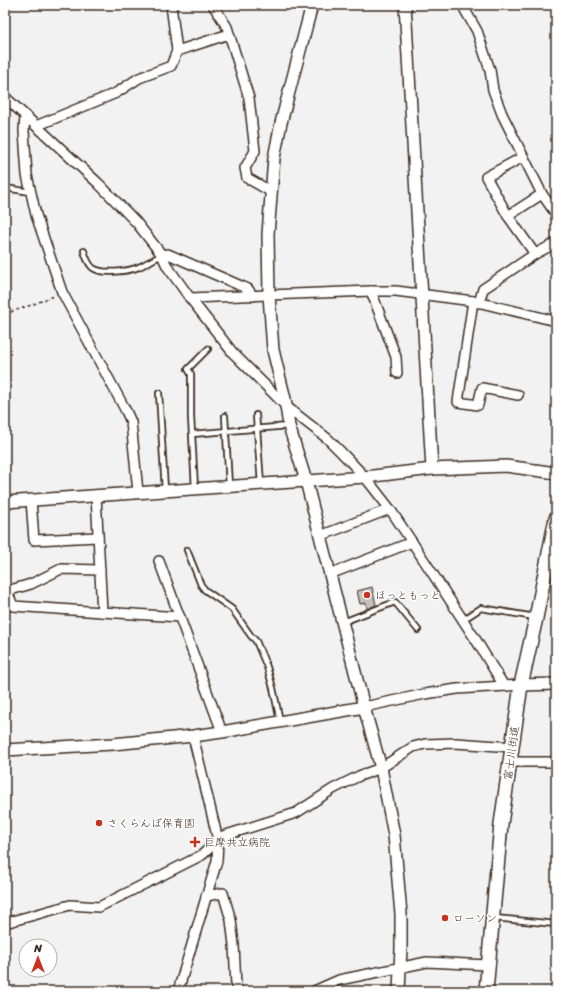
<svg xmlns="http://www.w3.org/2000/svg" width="561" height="996" viewBox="0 0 561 996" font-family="Sriracha,'Klee One',sans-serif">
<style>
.building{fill:#c6c0bd;stroke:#3b2a1e}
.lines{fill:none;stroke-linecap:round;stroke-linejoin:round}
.service-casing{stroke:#3b2a1e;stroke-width:8}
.minor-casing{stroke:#3b2a1e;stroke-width:12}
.tertiary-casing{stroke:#3b2a1e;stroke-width:14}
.primary-casing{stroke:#3b2a1e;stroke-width:16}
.path{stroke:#3b2a1e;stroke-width:1.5;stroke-dasharray:3 3;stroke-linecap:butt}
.service{stroke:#fff;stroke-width:4.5}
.minor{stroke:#fff;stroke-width:9}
.tertiary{stroke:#fff;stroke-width:11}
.primary{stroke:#fff;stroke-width:13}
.poi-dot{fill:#c8321e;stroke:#fff;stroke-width:1.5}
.labels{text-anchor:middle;stroke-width:3;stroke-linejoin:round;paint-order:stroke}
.poi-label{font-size:11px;fill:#3b2a1e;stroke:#fff;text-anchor:start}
.street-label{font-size:11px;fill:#3b2a1e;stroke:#fff}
</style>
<rect width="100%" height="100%" fill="#f3f2f2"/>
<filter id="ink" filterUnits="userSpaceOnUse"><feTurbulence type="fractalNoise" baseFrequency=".025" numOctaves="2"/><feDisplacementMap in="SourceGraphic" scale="8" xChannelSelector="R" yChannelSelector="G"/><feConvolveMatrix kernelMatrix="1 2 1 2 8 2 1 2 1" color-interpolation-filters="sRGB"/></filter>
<g filter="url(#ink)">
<polygon class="building" points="372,587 376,605 367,609 366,603 360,604 357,591"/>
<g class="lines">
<defs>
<g id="service">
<polyline points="5,188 31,192"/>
<path d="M 84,251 C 86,257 88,264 93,268 C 103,275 129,271 139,267 C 147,263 154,259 162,255"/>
<polyline points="159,393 165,490"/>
<polyline points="256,415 261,484"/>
<polyline points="225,416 229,486"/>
<polyline points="192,434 289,426"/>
<polyline points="195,488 191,417 191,374 188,369 208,349"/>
<polyline points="187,550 201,585 205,590 232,609 251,636 256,641 267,667 273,688 280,721"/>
<polyline points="463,620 481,608 535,617"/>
<polyline points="343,622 395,602 418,630"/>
<polyline points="494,918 556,924"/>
</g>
<g id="minor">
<polyline points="171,5 177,51"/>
<polyline points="213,5 227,27 249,98 255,151 245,168 247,178 270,191"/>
<polyline points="464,5 465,10 477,31 490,70 493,90 502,114 542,194 556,214"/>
<polyline points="5,97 98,183 136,222 162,255 167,266 190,298 233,353 287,407 328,439 340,451 365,477 390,509 412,542 476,640 504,686"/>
<polyline points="25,116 24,131 27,175 36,215 62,292 126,411 131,422 138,492"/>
<polyline points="36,126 116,93 139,78 171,66 177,51 229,34"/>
<polyline points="523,157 486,177 508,216 535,254"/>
<polyline points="508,216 542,194"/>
<polyline points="162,255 168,254 248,289 253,296"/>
<polyline points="371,291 396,357 397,373"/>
<polyline points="190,298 371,291 396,291 473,301 556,321"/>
<polyline points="473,301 458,402 478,405 482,388 518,395"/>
<polyline points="479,303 483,289 535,254 556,243"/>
<polyline points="96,495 102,612 180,617"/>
<polyline points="31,500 34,540 98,537"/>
<polyline points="320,536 390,509"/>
<polyline points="159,561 222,732"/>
<polyline points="100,570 61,569 31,584 7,591 13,606 102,612"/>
<polyline points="330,574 412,542"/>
<polyline points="364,707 425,694 457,689 521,685"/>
<polyline points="510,762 556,762"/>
<polyline points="206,896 223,893 231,920 234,945 236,986 238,991"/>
<polyline points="5,923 70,905 99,907 202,855 223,836 296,813 333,789 359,776 381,768 413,747 425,744 456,743 513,747"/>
<polyline points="178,991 217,861 218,840 193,736"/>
<polyline points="314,991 339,980 427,962 488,965"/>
</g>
<g id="tertiary">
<polyline points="312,5 289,92 281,123 274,158 268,234 269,295 273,350 285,399 289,426 306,481 364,707 381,768 394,835 401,914 401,948 399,991"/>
<polyline points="405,5 432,469"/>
<polyline points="5,502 365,477 432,469 506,466 556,473"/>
<polyline points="521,685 556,684"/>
<polyline points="5,750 113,744 193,736 222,732 364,707"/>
</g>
<polyline id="primary" points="486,991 501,824 521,685 536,618 556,518"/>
</defs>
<use href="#service" class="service-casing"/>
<use href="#minor" class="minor-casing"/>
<use href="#tertiary" class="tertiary-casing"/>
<use href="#primary" class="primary-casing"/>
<polyline class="path" points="5,314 34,304 54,296"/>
<use href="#service" class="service"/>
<use href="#minor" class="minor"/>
<use href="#tertiary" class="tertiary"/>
<use href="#primary" class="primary"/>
</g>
</g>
<g class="poi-dot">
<circle cx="367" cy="595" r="4"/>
<circle cx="99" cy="823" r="4"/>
<path d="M193 836h4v4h4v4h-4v4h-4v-4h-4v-4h4z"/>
<circle cx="445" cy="918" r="4"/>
</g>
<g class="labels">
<g class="poi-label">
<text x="375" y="599">ほっともっと</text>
<text x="107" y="827">さくらんぼ保育園</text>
<text x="204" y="846">巨摩共立病院</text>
<text x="453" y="922">ローソン</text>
</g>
<g class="street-label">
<text transform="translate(511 753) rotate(-82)" y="4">富士川街道</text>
</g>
</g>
<rect width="561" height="996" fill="none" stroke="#fff" stroke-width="20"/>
<rect x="10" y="10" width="541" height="976" fill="none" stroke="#3b2a1e" stroke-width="1.5" filter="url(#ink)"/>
<g transform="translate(38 958)"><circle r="19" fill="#ffffff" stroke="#b1aaa5"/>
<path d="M0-3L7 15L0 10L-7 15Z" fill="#c8321e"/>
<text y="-6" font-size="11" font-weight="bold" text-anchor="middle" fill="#3b2a1e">N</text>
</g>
</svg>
